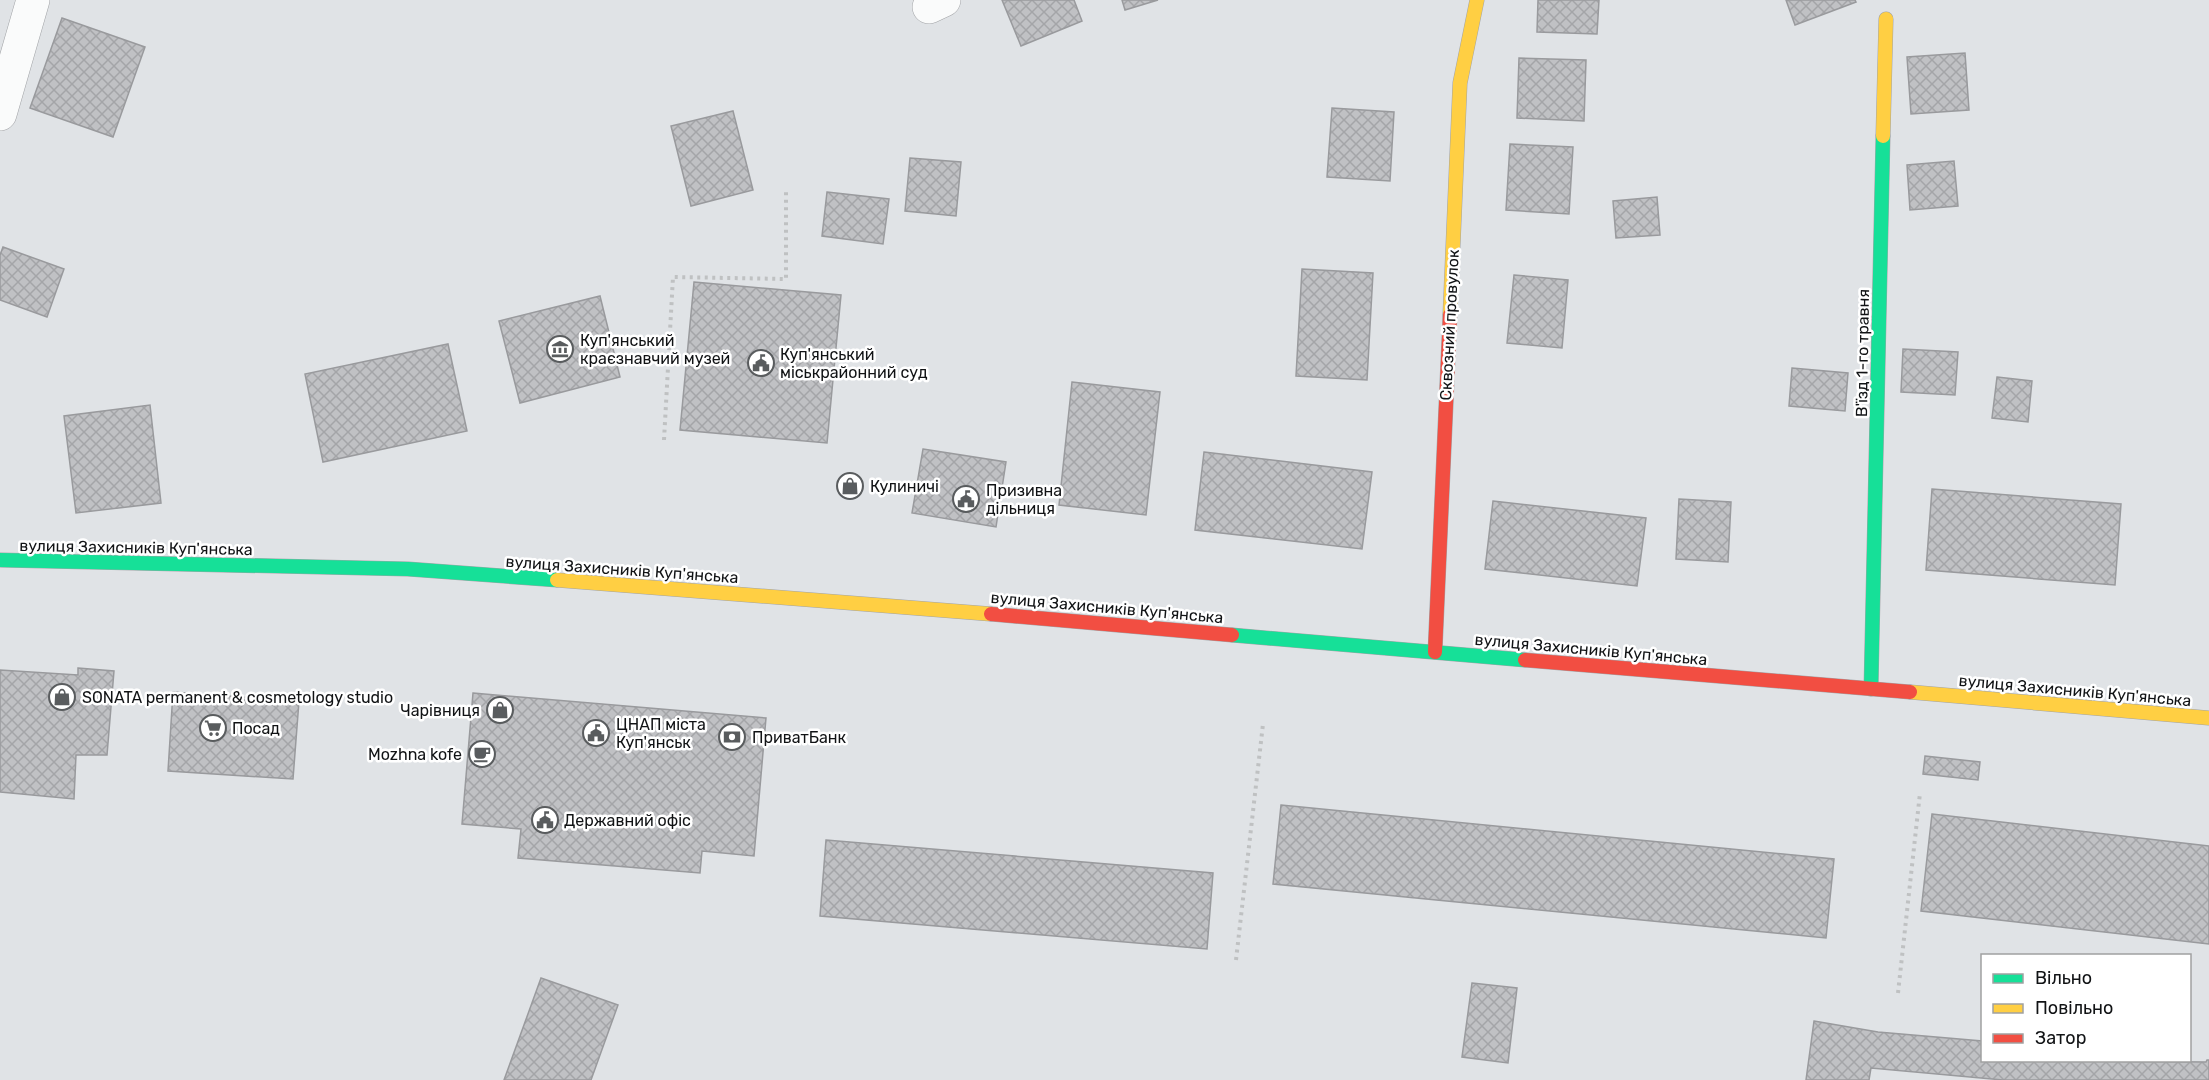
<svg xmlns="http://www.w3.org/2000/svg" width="2209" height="1080" viewBox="0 0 2209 1080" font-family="Rubik,sans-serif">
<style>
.building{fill:url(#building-cross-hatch);stroke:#999a9d;stroke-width:1.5}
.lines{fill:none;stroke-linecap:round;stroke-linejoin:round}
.street-casing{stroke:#a2a4a7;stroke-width:34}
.fast-casing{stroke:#a2a4a7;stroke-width:15}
.slow-casing{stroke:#a2a4a7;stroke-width:15}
.jam-casing{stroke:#a2a4a7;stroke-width:15}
.path{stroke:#bfc1c2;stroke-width:4;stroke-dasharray:3 4.5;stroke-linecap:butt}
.street{stroke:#fafbfb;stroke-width:33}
.fast{stroke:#16e098;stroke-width:14}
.slow{stroke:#ffcf43;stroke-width:14}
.jam{stroke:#f24e42;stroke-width:14}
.labels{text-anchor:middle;stroke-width:5;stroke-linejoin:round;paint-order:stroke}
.street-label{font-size:16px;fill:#111315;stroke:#fff}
.poi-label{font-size:16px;fill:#111315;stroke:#fff;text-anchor:start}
</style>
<defs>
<pattern id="building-cross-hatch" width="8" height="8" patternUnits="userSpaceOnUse" patternTransform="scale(1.5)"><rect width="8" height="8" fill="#c0c1c4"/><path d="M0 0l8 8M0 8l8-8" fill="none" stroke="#a4a5a8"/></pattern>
</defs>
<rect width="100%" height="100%" fill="#e0e3e6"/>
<g class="building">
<polygon points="1002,0 1074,0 1082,21 1021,46"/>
<polygon points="1122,0 1158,0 1125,10"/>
<polygon points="1538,0 1599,0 1597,34 1537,32"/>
<polygon points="1786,0 1855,0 1856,2 1795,25"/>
<polygon points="62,18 145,47 113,137 30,108"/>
<polygon points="1965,53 1969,110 1911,114 1907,57"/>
<polygon points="1519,58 1586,60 1584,121 1517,118"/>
<polygon points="1332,108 1394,112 1390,181 1327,177"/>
<polygon points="733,111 753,190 691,206 671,126"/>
<polygon points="1510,144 1573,147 1569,214 1506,210"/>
<polygon points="910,158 961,162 956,216 905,211"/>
<polygon points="1954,161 1958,206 1910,210 1907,165"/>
<polygon points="827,192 889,199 883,244 822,236"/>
<polygon points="1657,197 1660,235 1616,238 1613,201"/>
<polygon points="3,247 64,269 47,317 0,300 0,255"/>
<polygon points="1302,269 1373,273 1367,380 1296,376"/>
<polygon points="1514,275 1568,280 1562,348 1507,343"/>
<polygon points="694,282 841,295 827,443 680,430"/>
<polygon points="600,296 620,377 520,403 499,321"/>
<polygon points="448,344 467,431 323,462 305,374"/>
<polygon points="1903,349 1958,352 1955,395 1901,392"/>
<polygon points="1792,368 1848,373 1845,411 1789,406"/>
<polygon points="1997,377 2032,381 2028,422 1992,418"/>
<polygon points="1072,382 1160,392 1146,515 1059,505"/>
<polygon points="150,405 161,503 76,513 64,416"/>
<polygon points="923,449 1006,462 996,527 912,513"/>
<polygon points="1204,452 1372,472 1362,549 1195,530"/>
<polygon points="1932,489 2121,504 2115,585 1926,570"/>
<polygon points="1679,499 1731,502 1728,562 1676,559"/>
<polygon points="1493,501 1646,518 1637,586 1485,569"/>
<polygon points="78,668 114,671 107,755 76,755 74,799 0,792 0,670 78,675"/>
<polygon points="173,692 299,701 293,779 168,771"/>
<polygon points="473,693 766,718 754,856 702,851 700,873 518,858 521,829 462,824"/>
<polygon points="1925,756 1980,762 1978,780 1923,774"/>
<polygon points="1281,805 1834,859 1826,938 1273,884"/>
<polygon points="1932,814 2209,846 2209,944 1921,911"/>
<polygon points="826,840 1213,873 1207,949 820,916"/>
<polygon points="541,978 618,1005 591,1080 504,1080"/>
<polygon points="1472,983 1517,988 1508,1063 1462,1057"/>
<polygon points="1814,1021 1878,1032 1982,1041 1982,1060 2206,1062 2207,1060 2209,1060 2209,1080 2003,1080 1871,1068 1869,1080 1806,1080"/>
</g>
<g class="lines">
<defs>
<g id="street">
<polyline points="929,7 944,0"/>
<polyline points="0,114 33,0"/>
</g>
<g id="fast">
<polyline points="0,560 408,569 557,580"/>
<polyline points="1232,635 1525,660"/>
<polyline points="1871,689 1883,136"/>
</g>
<g id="slow">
<polyline points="1883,136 1886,19"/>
<polyline points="1450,315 1460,83 1477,0"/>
<polyline points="557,580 991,614"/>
<polyline points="1910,692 2209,718"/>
</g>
<g id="jam">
<polyline points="991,614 1232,635"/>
<polyline points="1435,652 1450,315"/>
<polyline points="1525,660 1910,692"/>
</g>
</defs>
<use href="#street" class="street-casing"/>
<use href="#fast" class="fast-casing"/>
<use href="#slow" class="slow-casing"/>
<use href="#jam" class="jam-casing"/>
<g class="path">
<polyline points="664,440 673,277 786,279 786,189"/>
<polyline points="1236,960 1263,724"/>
<polyline points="1898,993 1920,793"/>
</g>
<use href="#street" class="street"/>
<use href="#fast" class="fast"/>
<use href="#slow" class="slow"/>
<use href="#jam" class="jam"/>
</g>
<defs>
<symbol id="museum-ring" viewBox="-11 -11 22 22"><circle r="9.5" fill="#fff" stroke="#595c5e" stroke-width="1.5"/><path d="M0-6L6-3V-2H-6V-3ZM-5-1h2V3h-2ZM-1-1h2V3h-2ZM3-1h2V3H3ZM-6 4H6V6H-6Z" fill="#595c5e"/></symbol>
<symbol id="civic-ring" viewBox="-11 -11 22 22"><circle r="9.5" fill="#fff" stroke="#595c5e" stroke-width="1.5"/><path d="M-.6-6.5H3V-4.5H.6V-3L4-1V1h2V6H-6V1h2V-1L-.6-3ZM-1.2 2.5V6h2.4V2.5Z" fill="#595c5e"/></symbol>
<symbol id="shop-ring" viewBox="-11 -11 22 22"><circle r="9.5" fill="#fff" stroke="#595c5e" stroke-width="1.5"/><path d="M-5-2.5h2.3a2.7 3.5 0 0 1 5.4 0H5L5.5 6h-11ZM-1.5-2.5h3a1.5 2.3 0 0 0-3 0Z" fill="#595c5e"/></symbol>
<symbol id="supermarket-ring" viewBox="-11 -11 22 22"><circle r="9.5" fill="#fff" stroke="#595c5e" stroke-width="1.5"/><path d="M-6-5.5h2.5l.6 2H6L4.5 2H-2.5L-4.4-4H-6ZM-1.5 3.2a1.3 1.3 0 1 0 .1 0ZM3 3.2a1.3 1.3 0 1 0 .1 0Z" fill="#595c5e"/></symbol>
<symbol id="bank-ring" viewBox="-11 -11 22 22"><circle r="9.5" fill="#fff" stroke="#595c5e" stroke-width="1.5"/><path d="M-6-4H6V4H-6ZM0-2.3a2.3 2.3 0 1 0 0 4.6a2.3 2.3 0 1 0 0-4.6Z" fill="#595c5e"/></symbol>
<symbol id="cafe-ring" viewBox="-11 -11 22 22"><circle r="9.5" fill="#fff" stroke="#595c5e" stroke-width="1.5"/><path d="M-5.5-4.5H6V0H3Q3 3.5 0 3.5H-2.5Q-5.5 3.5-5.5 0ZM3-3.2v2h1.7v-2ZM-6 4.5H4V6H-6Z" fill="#595c5e"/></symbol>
</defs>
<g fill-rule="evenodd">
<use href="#museum-ring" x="545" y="334" width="30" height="30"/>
<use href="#civic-ring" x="746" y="348" width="30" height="30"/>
<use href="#shop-ring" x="835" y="471" width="30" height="30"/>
<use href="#civic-ring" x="951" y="484" width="30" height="30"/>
<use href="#shop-ring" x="47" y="682" width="30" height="30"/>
<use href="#shop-ring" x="485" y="695" width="30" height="30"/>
<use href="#supermarket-ring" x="198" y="713" width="30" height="30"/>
<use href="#civic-ring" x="581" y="718" width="30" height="30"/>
<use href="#bank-ring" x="717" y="722" width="30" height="30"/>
<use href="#cafe-ring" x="467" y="739" width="30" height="30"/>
<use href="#civic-ring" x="530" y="805" width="30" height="30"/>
</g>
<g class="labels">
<g class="street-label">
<text transform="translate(1449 325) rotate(-87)" y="6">Сквозний провулок</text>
<text transform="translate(1862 353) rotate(-89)" y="6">В'їзд 1-го травня</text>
<text transform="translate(136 547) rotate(1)" y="6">вулиця Захисників Куп'янська</text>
<text transform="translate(622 569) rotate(4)" y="6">вулиця Захисників Куп'янська</text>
<text transform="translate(1107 607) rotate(5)" y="6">вулиця Захисників Куп'янська</text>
<text transform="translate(1591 649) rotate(5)" y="6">вулиця Захисників Куп'янська</text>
<text transform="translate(2075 690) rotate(5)" y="6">вулиця Захисників Куп'янська</text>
</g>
<g class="poi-label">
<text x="580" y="346">Куп'янський<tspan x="580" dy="18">краєзнавчий музей</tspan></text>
<text x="780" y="360">Куп'янський<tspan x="780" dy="18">міськрайонний суд</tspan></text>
<text x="870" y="492">Кулиничі</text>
<text x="986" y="496">Призивна<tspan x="986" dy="18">дільниця</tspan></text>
<text x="82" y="703">SONATA permanent &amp; cosmetology studio</text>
<text x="480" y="716" text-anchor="end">Чарівниця</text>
<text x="616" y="730">ЦНАП міста<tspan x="616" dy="18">Куп'янськ</tspan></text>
<text x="232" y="734">Посад</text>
<text x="752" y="743">ПриватБанк</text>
<text x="462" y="760" text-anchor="end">Mozhna kofe</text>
<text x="564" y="826">Державний офіс</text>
</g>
</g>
<rect x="1981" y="954" width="210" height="108" fill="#ffffff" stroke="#a0a1a1" stroke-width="1.5"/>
<rect x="1993" y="974" width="30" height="9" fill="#16e098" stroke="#a0a1a1" stroke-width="1.5"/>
<text x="2035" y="984" font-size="18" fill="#111315">Вільно</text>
<rect x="1993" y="1004" width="30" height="9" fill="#ffcf43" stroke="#a0a1a1" stroke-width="1.5"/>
<text x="2035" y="1014" font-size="18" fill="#111315">Повільно</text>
<rect x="1993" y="1034" width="30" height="9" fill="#f24e42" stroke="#a0a1a1" stroke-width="1.5"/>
<text x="2035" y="1044" font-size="18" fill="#111315">Затор</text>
</svg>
